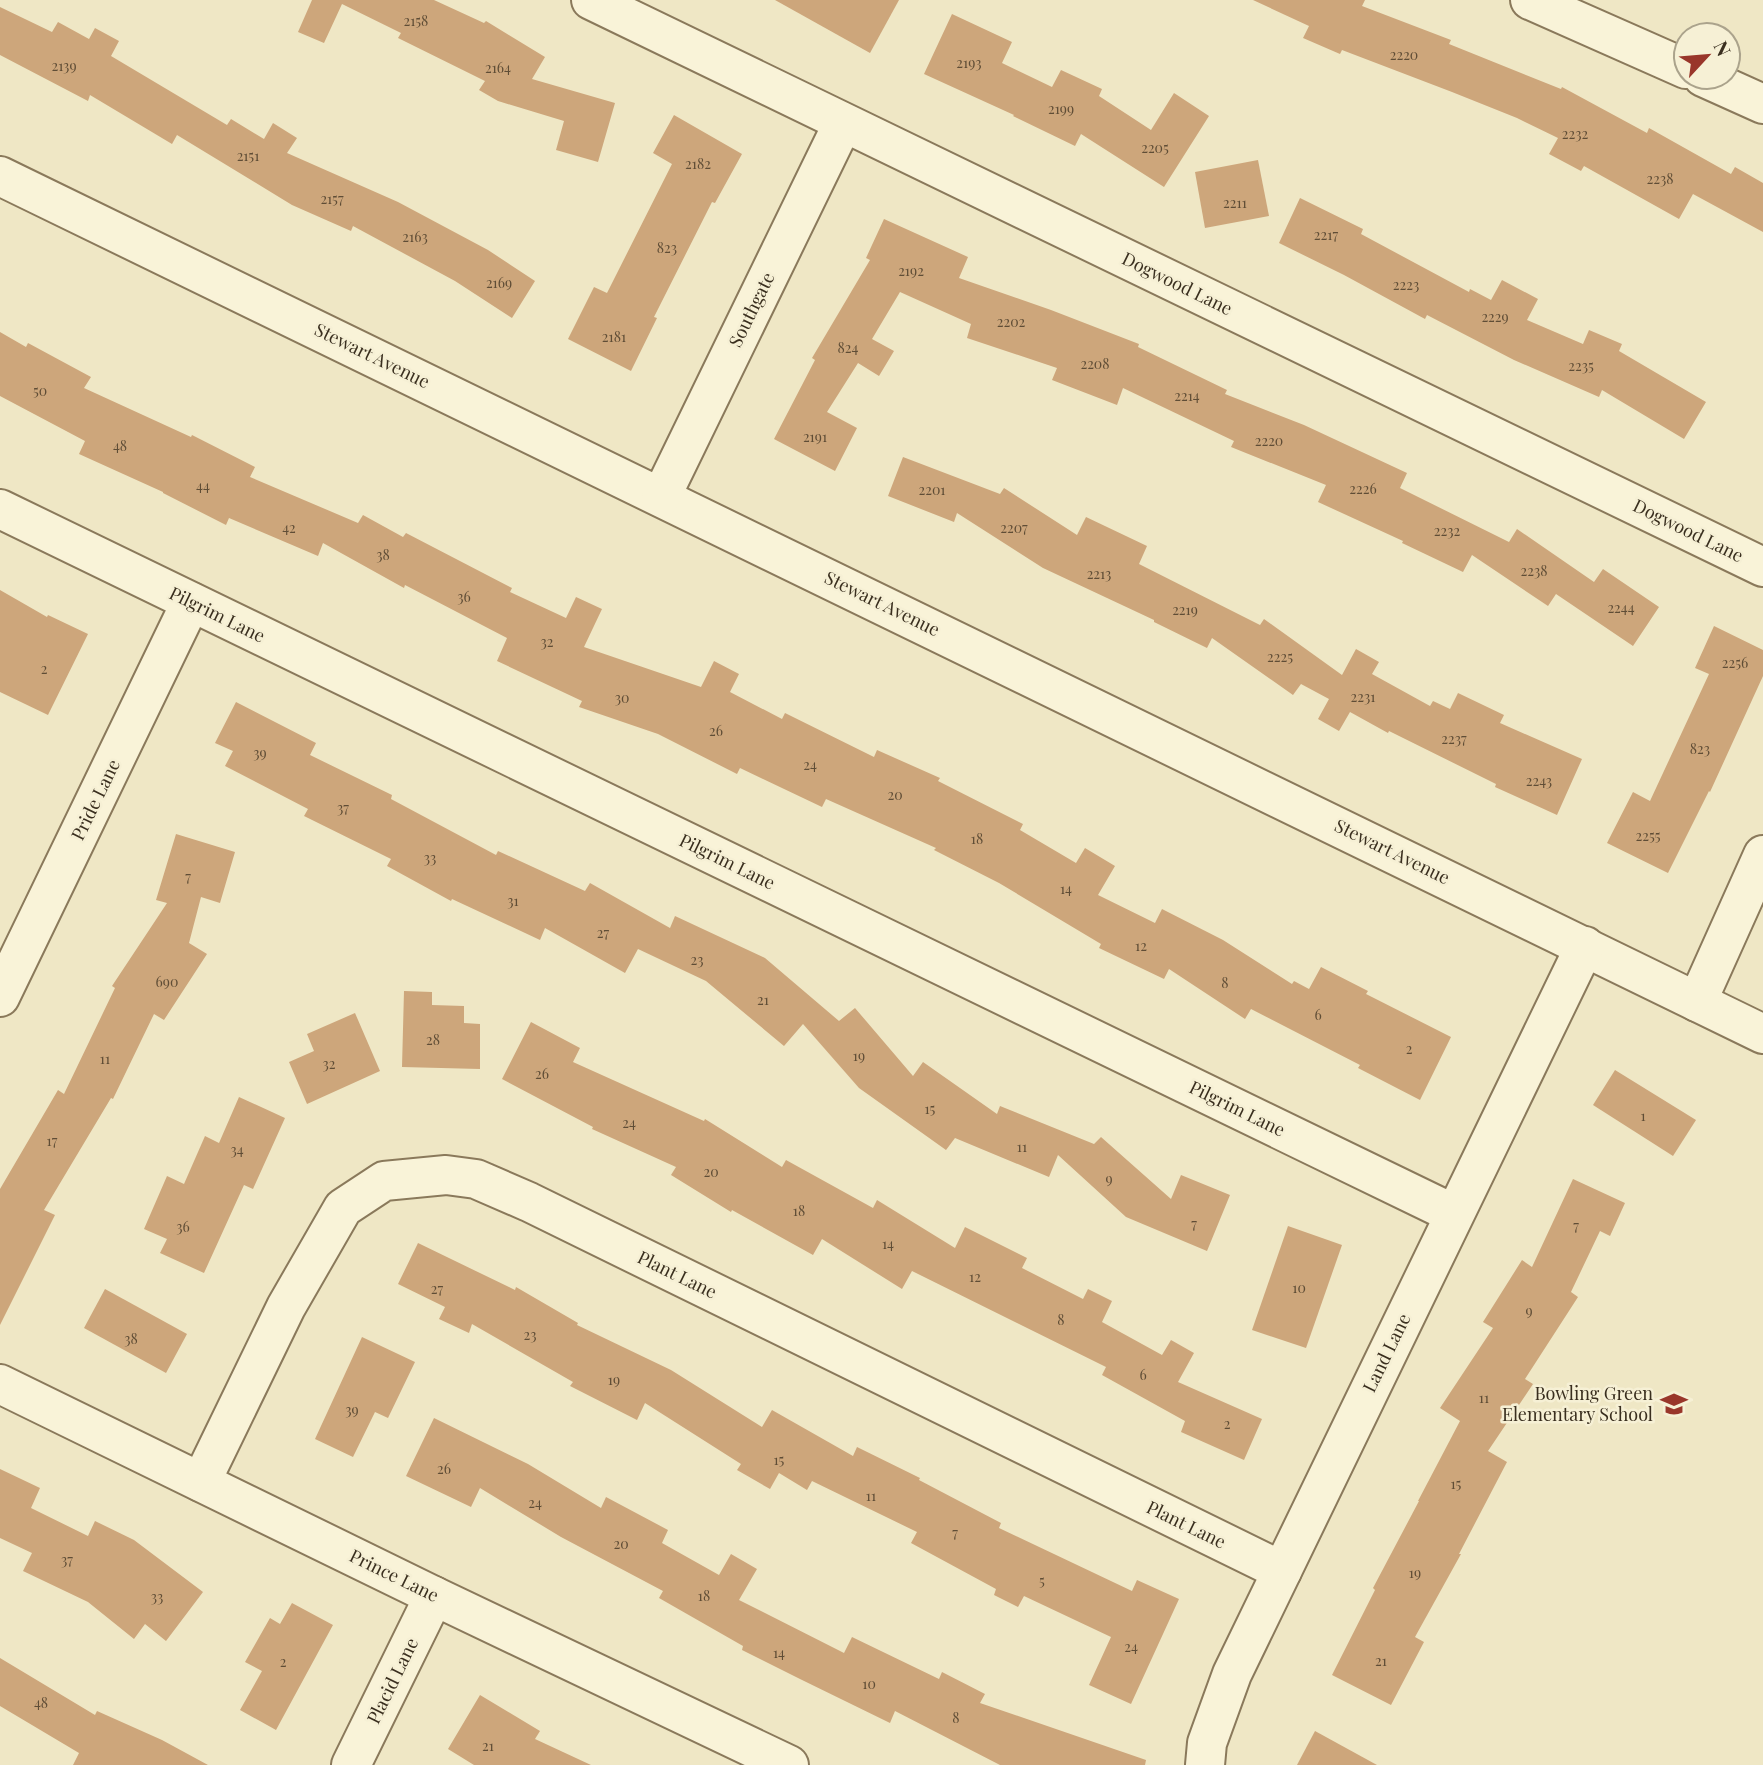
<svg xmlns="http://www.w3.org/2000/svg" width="1763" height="1765" viewBox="0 0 1763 1765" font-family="'Playfair Display',serif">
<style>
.building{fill:#cda67b}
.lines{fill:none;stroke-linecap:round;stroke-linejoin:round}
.minor-casing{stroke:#8a795b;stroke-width:42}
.minor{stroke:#f9f3d8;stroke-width:38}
.labels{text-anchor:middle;stroke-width:5;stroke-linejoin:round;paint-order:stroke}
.number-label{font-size:14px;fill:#5f4d36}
.street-label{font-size:18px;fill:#3a2f1f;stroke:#f6f0d5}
.poi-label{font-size:18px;fill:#3a2f1f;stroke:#f6f0d5;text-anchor:end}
</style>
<rect width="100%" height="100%" fill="#efe7c5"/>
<g class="building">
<polygon points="312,0 434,0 484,23 486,21 545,57 532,79 615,103 598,162 556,150 564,121 498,101 479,90 485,81 398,38 401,33 342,4 324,43 298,32"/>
<polygon points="775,0 899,0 870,53"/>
<polygon points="1253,0 1365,0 1362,6 1451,40 1449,44 1561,89 1562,87 1647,133 1649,128 1731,174 1735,167 1763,183 1763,232 1693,194 1679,219 1584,166 1581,171 1549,154 1558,138 1517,118 1452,92 1342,50 1340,54 1303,38 1309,26"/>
<polygon points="0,7 52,32 58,22 89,39 95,28 119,41 111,56 227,125 231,119 264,139 273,123 297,138 287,153 398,202 488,250 535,281 512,318 455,281 353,226 351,231 292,205 177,135 172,144 90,95 88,101 0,55"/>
<polygon points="952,14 1012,42 1002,63 1052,87 1061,70 1102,89 1099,96 1151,130 1174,93 1209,116 1164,187 1081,134 1075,146 1013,116 1014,115 924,74"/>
<polygon points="674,115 742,154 715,203 712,202 654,317 657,318 631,371 568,339 594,287 607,293 672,164 653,153"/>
<polygon points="1258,160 1269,216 1205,228 1195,172"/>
<polygon points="1300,198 1363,229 1361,234 1469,292 1470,289 1491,300 1502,280 1538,299 1527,320 1583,344 1589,330 1622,344 1619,351 1706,402 1684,439 1602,390 1599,397 1514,360 1427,315 1425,319 1344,275 1279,243"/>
<polygon points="884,219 968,257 959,278 1051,310 1139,344 1138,347 1227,390 1225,394 1304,425 1407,473 1400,488 1509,542 1517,529 1594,582 1603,569 1659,607 1633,646 1556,594 1548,606 1472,555 1463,572 1402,543 1403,541 1318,502 1326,485 1231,447 1234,441 1123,388 1117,405 1052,380 1057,368 967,338 971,324 900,292 872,339 894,351 879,376 858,363 827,412 857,428 835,471 774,439 815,360 812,358 870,260 866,258"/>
<polygon points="0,332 26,347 28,343 91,377 84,388 191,437 192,435 255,467 250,477 358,523 363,515 403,537 406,533 512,588 510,592 566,618 576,597 602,609 584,647 701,687 714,661 739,674 730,692 782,719 785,713 874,757 877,750 940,778 938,781 1023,824 1020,830 1076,863 1085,848 1115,866 1098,895 1155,923 1162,909 1223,940 1292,984 1294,981 1309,989 1321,967 1368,991 1366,994 1451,1037 1420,1100 1358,1068 1360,1065 1251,1009 1245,1019 1169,969 1164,979 1099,948 1101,944 999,883 934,850 936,848 826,799 822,807 740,768 737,774 658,734 579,707 582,701 497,661 507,638 405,585 404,588 323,543 318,556 229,518 226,525 163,493 163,492 79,454 85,441 0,396"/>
<polygon points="903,457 1000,494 1004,488 1077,535 1086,517 1147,546 1139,564 1260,625 1264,619 1342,675 1356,649 1379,662 1372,674 1430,706 1433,701 1450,709 1458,693 1504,715 1500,723 1582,759 1557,815 1495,787 1496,784 1389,731 1388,733 1350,712 1339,731 1318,719 1329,699 1301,684 1293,695 1212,638 1207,648 1154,622 1154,620 1043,568 957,513 954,522 888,496"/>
<polygon points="0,590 47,617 48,615 88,634 48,715 0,692"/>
<polygon points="1714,626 1763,650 1763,676 1710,792 1709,791 1668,873 1607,843 1633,792 1650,801 1709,674 1695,668"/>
<polygon points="236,702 316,743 310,755 392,795 391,799 496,855 498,851 585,891 590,883 670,928 675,916 765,958 839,1021 855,1008 913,1076 923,1062 997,1114 1000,1106 1094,1144 1101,1137 1171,1199 1181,1175 1230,1195 1207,1251 1126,1217 1058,1155 1049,1177 955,1138 946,1150 859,1088 803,1024 784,1046 706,981 638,949 625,973 545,928 540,940 452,899 451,901 387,866 391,859 304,816 308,809 225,766 233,751 215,743"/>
<polygon points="176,834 235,852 220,903 201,897 189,943 207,954 164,1020 154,1014 113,1099 111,1098 44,1210 55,1215 0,1325 0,1189 58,1090 64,1094 115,988 112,986 167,903 156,900"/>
<polygon points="404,991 432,992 432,1005 464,1006 464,1023 480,1024 480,1069 402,1067"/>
<polygon points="355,1013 380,1071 307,1104 289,1062 314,1051 307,1034"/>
<polygon points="531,1022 580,1048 573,1062 704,1121 705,1119 782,1167 786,1160 873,1208 877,1200 955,1248 965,1227 1027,1258 1022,1268 1083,1299 1088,1289 1112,1301 1102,1322 1162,1355 1171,1340 1194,1353 1178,1382 1262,1419 1244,1460 1181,1432 1185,1421 1102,1375 1106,1367 912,1271 902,1289 822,1239 813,1255 732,1210 731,1212 671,1175 676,1167 592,1129 593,1127 502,1079"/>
<polygon points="1615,1070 1696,1120 1673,1156 1593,1105"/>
<polygon points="239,1097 285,1118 253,1189 244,1185 204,1273 160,1253 167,1239 144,1229 167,1176 184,1184 205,1136 219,1143"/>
<polygon points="1573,1179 1625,1203 1610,1236 1600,1231 1571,1292 1578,1297 1525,1379 1533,1384 1488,1451 1507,1462 1459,1554 1461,1554 1415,1637 1424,1642 1391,1705 1332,1675 1375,1590 1373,1588 1419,1501 1418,1501 1460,1421 1440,1408 1493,1328 1483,1322 1522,1260 1532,1267"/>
<polygon points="1288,1226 1342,1245 1306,1348 1252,1330"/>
<polygon points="418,1243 515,1290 516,1287 578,1323 577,1325 671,1370 762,1427 772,1410 853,1456 857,1447 920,1478 919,1480 1001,1523 999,1528 1132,1591 1137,1580 1179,1599 1131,1704 1089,1685 1111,1637 1024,1596 1018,1607 994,1595 996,1589 911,1543 917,1532 812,1481 807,1490 779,1473 770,1489 737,1470 741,1464 645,1403 637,1420 570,1386 573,1382 472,1324 469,1333 439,1319 445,1307 398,1284"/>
<polygon points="105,1289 187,1334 166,1373 84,1328"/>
<polygon points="362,1337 415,1362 388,1418 375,1412 353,1457 315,1439"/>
<polygon points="434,1418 528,1464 601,1508 606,1497 668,1530 662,1543 719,1575 731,1554 757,1569 739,1600 844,1653 852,1637 939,1679 942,1672 985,1694 980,1703 1146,1760 1145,1765 1000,1765 895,1711 890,1723 800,1679 742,1650 743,1646 659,1598 663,1591 561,1537 480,1488 471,1507 406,1476"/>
<polygon points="0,1469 40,1488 31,1508 88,1536 95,1521 134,1540 203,1592 166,1641 145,1624 134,1639 88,1602 23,1571 32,1553 0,1538"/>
<polygon points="292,1603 333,1625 276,1730 240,1710 262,1671 245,1662 270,1618 280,1624"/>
<polygon points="0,1658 95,1715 97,1711 162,1740 208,1765 73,1765 79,1753 0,1706"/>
<polygon points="480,1695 540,1731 535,1739 591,1765 474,1765 448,1749"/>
<polygon points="1315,1731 1377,1765 1297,1765"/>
</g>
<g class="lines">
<defs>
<g id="minor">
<polyline points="591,0 1763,567"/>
<polyline points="1530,0 1686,69"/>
<polyline points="1703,77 1763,104"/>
<polyline points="0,176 1763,1034"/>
<polyline points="661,497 843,123"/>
<polyline points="0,509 1454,1214"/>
<polyline points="0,997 191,602"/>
<polyline points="1697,1002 1763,855"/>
<polyline points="0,1384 434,1596 789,1765"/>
<polyline points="201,1482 286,1307 343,1208 384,1181 446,1175 476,1179 529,1202 1282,1571"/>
<polyline points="351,1765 434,1596"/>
<polyline points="1205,1765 1207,1743 1232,1674 1585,946"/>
</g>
</defs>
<use href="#minor" class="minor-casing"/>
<use href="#minor" class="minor"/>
</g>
<defs>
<symbol id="school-bare" viewBox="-9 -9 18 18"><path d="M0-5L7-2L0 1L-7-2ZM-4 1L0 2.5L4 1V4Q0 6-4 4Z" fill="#99362a" stroke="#f6f0d5" stroke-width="2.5" paint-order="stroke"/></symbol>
</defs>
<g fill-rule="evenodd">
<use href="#school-bare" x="1655" y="1385" width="38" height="38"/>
</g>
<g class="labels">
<g class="number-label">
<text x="416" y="26">2158</text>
<text x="1404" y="60">2220</text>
<text x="969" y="68">2193</text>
<text x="64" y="71">2139</text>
<text x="498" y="73">2164</text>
<text x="1061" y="114">2199</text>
<text x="1575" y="139">2232</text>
<text x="1155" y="153">2205</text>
<text x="248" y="161">2151</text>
<text x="698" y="169">2182</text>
<text x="1660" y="184">2238</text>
<text x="332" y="204">2157</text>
<text x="1235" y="208">2211</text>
<text x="1326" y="240">2217</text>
<text x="415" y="242">2163</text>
<text x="667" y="253">823</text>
<text x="911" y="276">2192</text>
<text x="499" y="288">2169</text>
<text x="1406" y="290">2223</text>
<text x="1495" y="322">2229</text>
<text x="1011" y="327">2202</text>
<text x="614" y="342">2181</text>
<text x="848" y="353">824</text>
<text x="1095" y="369">2208</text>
<text x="1581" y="371">2235</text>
<text x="40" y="396">50</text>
<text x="1187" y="401">2214</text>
<text x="815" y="442">2191</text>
<text x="1269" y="446">2220</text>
<text x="120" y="451">48</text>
<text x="203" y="491">44</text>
<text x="1363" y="494">2226</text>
<text x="932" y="495">2201</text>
<text x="289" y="533">42</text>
<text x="1014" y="533">2207</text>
<text x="1447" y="536">2232</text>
<text x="383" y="560">38</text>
<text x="1534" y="576">2238</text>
<text x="1099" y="579">2213</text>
<text x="464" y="602">36</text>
<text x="1621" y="613">2244</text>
<text x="1185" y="615">2219</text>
<text x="547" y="647">32</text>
<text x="1280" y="662">2225</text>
<text x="1735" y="668">2256</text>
<text x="44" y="674">2</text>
<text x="1363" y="702">2231</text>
<text x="622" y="703">30</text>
<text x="716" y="736">26</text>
<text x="1454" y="744">2237</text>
<text x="1700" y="754">823</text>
<text x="260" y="758">39</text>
<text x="810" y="770">24</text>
<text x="1539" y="786">2243</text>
<text x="895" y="800">20</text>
<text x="343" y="813">37</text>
<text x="1648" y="841">2255</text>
<text x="977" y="844">18</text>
<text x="430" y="863">33</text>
<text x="188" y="882">7</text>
<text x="1066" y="894">14</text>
<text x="513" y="906">31</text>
<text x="603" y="938">27</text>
<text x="1141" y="951">12</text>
<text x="697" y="965">23</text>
<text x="167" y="987">690</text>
<text x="1225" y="988">8</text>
<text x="763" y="1005">21</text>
<text x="1318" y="1020">6</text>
<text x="433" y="1045">28</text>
<text x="1409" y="1054">2</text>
<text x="859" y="1061">19</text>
<text x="105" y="1064">11</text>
<text x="329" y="1069">32</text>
<text x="542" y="1079">26</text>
<text x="930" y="1114">15</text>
<text x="1643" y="1121">1</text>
<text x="629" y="1128">24</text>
<text x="52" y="1146">17</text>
<text x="1022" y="1152">11</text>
<text x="237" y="1155">34</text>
<text x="711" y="1177">20</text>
<text x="1109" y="1184">9</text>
<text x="799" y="1216">18</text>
<text x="1194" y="1229">7</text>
<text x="1576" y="1231">7</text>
<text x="183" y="1232">36</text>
<text x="888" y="1249">14</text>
<text x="975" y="1282">12</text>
<text x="1299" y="1293">10</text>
<text x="437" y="1294">27</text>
<text x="1529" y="1316">9</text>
<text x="1061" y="1325">8</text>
<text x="530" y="1340">23</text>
<text x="131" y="1344">38</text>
<text x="1143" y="1380">6</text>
<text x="614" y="1385">19</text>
<text x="1484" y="1403">11</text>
<text x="352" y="1415">39</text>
<text x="1227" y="1429">2</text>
<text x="779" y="1465">15</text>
<text x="444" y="1474">26</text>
<text x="1456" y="1489">15</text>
<text x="871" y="1501">11</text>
<text x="535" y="1508">24</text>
<text x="955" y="1538">7</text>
<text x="621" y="1549">20</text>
<text x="67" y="1565">37</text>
<text x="1415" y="1578">19</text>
<text x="1042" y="1586">5</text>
<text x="704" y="1601">18</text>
<text x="157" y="1602">33</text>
<text x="1131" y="1652">24</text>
<text x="779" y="1658">14</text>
<text x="1381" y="1666">21</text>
<text x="283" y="1667">2</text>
<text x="869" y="1689">10</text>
<text x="41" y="1708">48</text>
<text x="956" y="1723">8</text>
<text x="488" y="1751">21</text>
</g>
<g class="street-label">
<text transform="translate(1177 284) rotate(26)" y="6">Dogwood Lane</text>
<text transform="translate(752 310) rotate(-64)" y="6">Southgate</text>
<text transform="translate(372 356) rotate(26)" y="6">Stewart Avenue</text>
<text transform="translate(1688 531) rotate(26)" y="6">Dogwood Lane</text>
<text transform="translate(882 604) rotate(26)" y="6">Stewart Avenue</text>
<text transform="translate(217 615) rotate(26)" y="6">Pilgrim Lane</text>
<text transform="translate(96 800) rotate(-64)" y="6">Pride Lane</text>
<text transform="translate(1392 852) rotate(26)" y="6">Stewart Avenue</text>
<text transform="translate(727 862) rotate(26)" y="6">Pilgrim Lane</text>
<text transform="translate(1237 1109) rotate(26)" y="6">Pilgrim Lane</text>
<text transform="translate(677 1275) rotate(26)" y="6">Plant Lane</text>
<text transform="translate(1387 1353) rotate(-64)" y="6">Land Lane</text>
<text transform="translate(1186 1525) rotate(26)" y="6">Plant Lane</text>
<text transform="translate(394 1576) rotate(26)" y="6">Prince Lane</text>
<text transform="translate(393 1681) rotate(-64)" y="6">Placid Lane</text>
</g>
<g class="poi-label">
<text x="1653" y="1400">Bowling Green<tspan x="1653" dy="21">Elementary School</tspan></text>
</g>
</g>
<g transform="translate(1707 56) rotate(64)"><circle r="33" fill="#f6f0d5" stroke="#aba38c" stroke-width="2"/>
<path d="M0-5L12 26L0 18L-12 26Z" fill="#99362a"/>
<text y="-10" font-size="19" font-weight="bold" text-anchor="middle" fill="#3a2f1f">N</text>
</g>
</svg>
